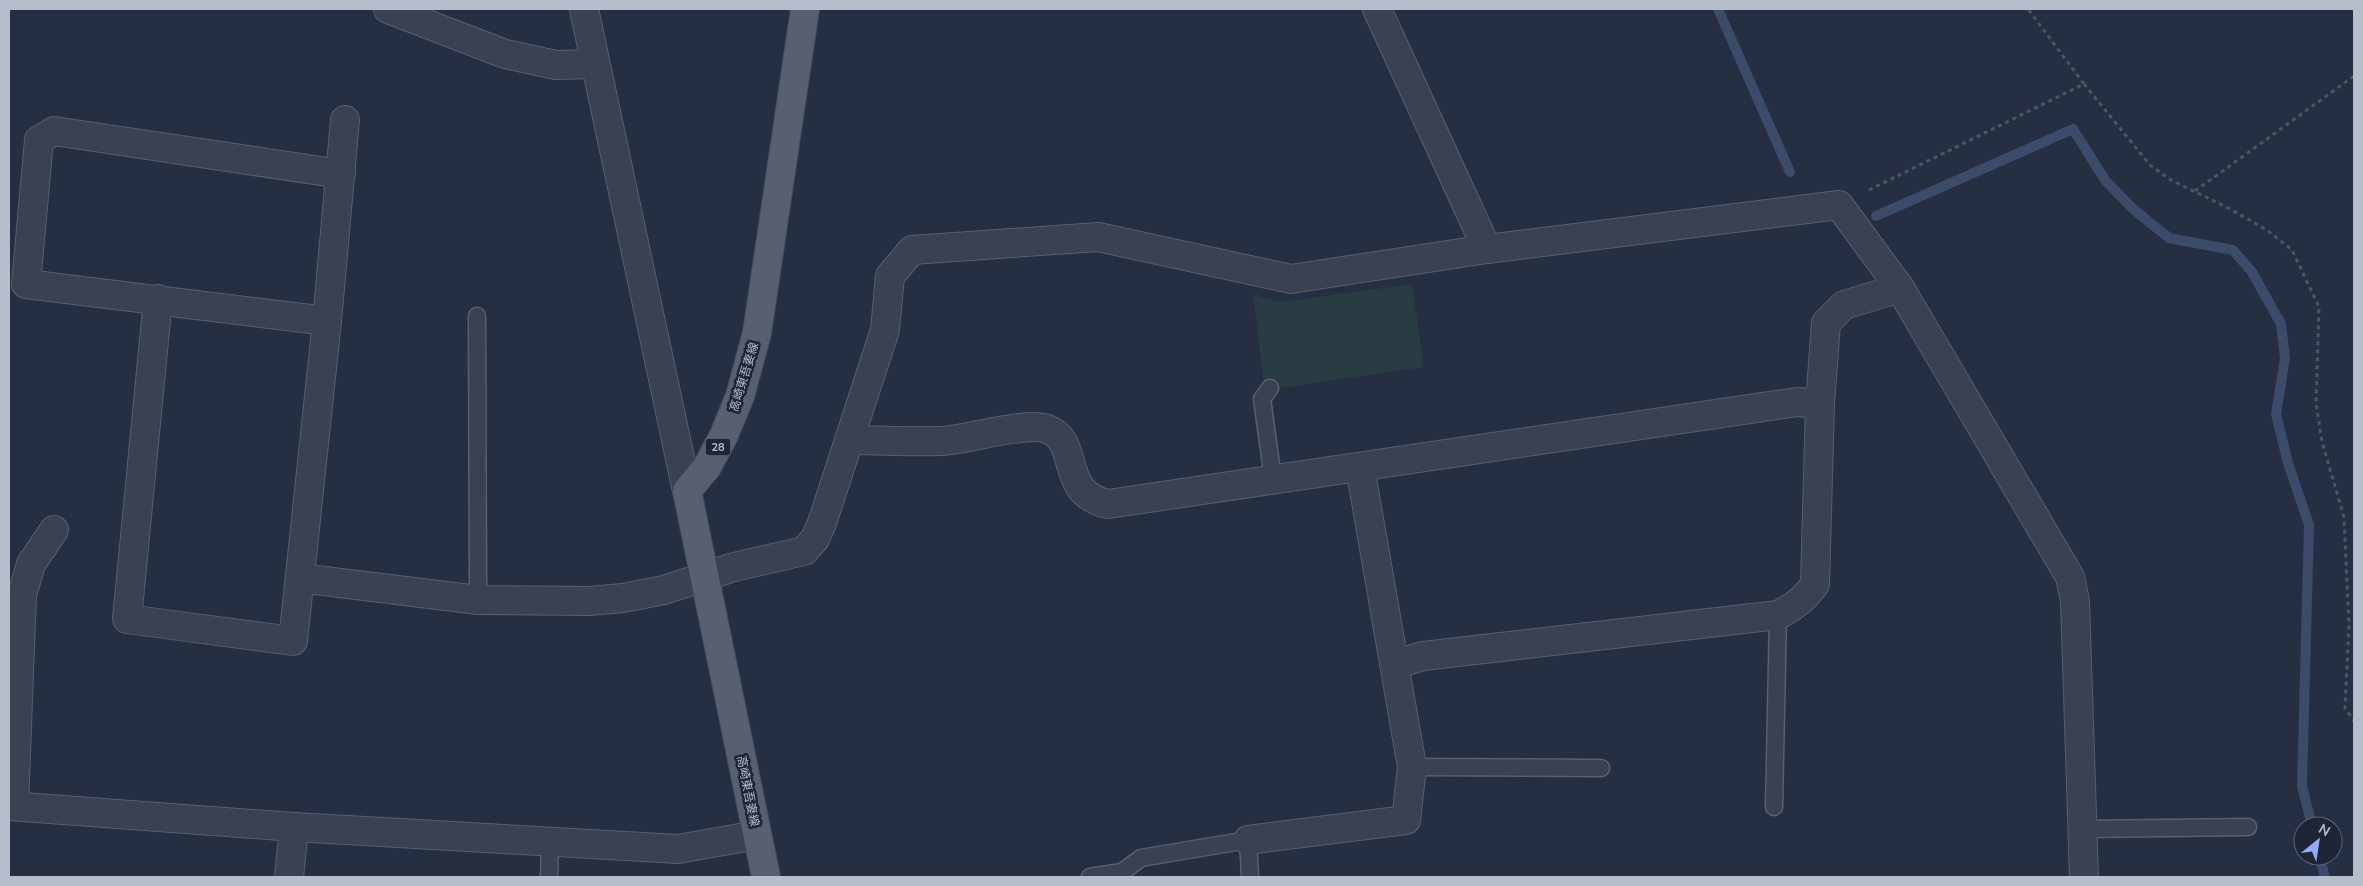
<svg xmlns="http://www.w3.org/2000/svg" width="2363" height="886" viewBox="0 0 2363 886" font-family="'Nunito Sans','Noto Sans JP',sans-serif">
<style>
.green{fill:#283c42}
.lines{fill:none;stroke-linecap:round;stroke-linejoin:round}
.stream{stroke:#3b4b69;stroke-width:10}
.service-casing{stroke:#585f6e;stroke-width:19}
.minor-casing{stroke:#585f6e;stroke-width:30}
.tertiary-casing{stroke:#585f6e;stroke-width:30}
.primary-casing{stroke:#434a5a;stroke-width:30}
.path{stroke:#46595e;stroke-width:3;stroke-dasharray:4 4;stroke-linecap:butt}
.service{stroke:#3a4150;stroke-width:16}
.minor{stroke:#3a4150;stroke-width:28}
.tertiary{stroke:#3a4150;stroke-width:28}
.primary{stroke:#586070;stroke-width:28}
.labels{text-anchor:middle;stroke-width:5;stroke-linejoin:round;paint-order:stroke}
.shield{fill:#1e2636;stroke:#88909e;stroke-width:1}
.shield-label{font-size:11px;font-weight:bold;fill:#b6bdcb}
.street-label{font-size:12px;fill:#b6bdcb;stroke:#1e2636}
</style>
<rect width="100%" height="100%" fill="#252f41"/>
<polygon class="green" points="1412,284 1424,367 1279,388 1272,395 1279,463 1262,465 1253,400 1264,385 1253,295 1281,302"/>
<g class="lines">
<g class="stream">
<polyline points="1718,9 1790,172"/>
<polyline points="1876,216 2073,129 2105,180 2132,208 2169,238 2233,250 2252,272 2281,324 2285,358 2276,414 2288,463 2309,525 2302,786 2312,826"/>
<polyline points="2319,856 2325,877"/>
</g>
<defs>
<g id="service">
<polyline points="477,316 478,600"/>
<polyline points="1270,388 1262,399 1273,479"/>
<polyline points="1412,767 1601,768"/>
<polyline points="1774,807 1778,615"/>
<polyline points="2084,829 2248,827"/>
<polyline points="549,877 550,843"/>
<polyline points="1090,877 1122,872 1141,858 1248,840 1250,877"/>
</g>
<g id="minor">
<polyline points="388,9 505,54 556,65 595,64"/>
<polyline points="1377,9 1487,249"/>
<polyline points="158,299 127,619 293,641 327,321 345,120"/>
<polyline points="327,321 26,284 39,140 54,131 341,174"/>
<path d="M 849,440 C 879,440 910,442 941,441 C 966,440 1026,421 1047,429 C 1082,441 1057,493 1108,504 L 1797,402 L 1820,404"/>
<polyline points="300,578 478,600 589,601 623,598 664,590 734,567 804,551 815,539 822,523 885,330 890,276 912,250 1098,237 1291,279 1487,249 1839,205 1900,288 2070,577 2075,601 2084,877"/>
<path d="M 1396,664 L 1423,656 L 1778,615 C 1794,607 1806,598 1815,584 L 1820,404 L 1826,323 L 1844,305 L 1900,288"/>
<polyline points="9,806 294,827 678,849 757,835"/>
<polyline points="14,806 22,595 31,564 54,530"/>
<polyline points="1248,840 1406,820 1412,767 1360,467"/>
<polyline points="289,877 294,827"/>
</g>
<polyline id="tertiary" points="584,9 687,491"/>
<polyline id="primary" points="766,877 687,491 707,467 724,435 740,396 757,333 805,9"/>
</defs>
<use href="#service" class="service-casing"/>
<use href="#minor" class="minor-casing"/>
<use href="#tertiary" class="tertiary-casing"/>
<use href="#primary" class="primary-casing"/>
<g class="path">
<polyline points="2084,84 2150,165 2169,179 2230,209 2267,230 2292,250 2319,307 2316,403 2322,442 2344,517 2349,626 2345,708 2354,721"/>
<polyline points="1869,190 2084,84 2028,9"/>
<polyline points="2195,191 2354,76"/>
</g>
<use href="#service" class="service"/>
<use href="#minor" class="minor"/>
<use href="#tertiary" class="tertiary"/>
<use href="#primary" class="primary"/>
</g>
<g class="labels">
<rect class="shield" x="705.5" y="438.5" width="25" height="17" rx="4"/>
<g class="shield-label">
<text x="718" y="451">28</text>
</g>
<g class="street-label">
<text transform="translate(744 377) rotate(-73)" y="4">高崎東吾妻線</text>
<text transform="translate(748 791) rotate(79)" y="4">高崎東吾妻線</text>
</g>
</g>
<rect width="2363" height="886" fill="none" stroke="#b6bdcb" stroke-width="20"/>
<g transform="translate(2318 841) rotate(30)"><circle r="24" fill="#1e2636" stroke="#5b6272"/>
<path d="M0-4L9 19L0 12L-9 19Z" fill="#8eaef8"/>
<text y="-8" font-size="14" font-weight="bold" text-anchor="middle" fill="#b6bdcb">N</text>
</g>
</svg>
